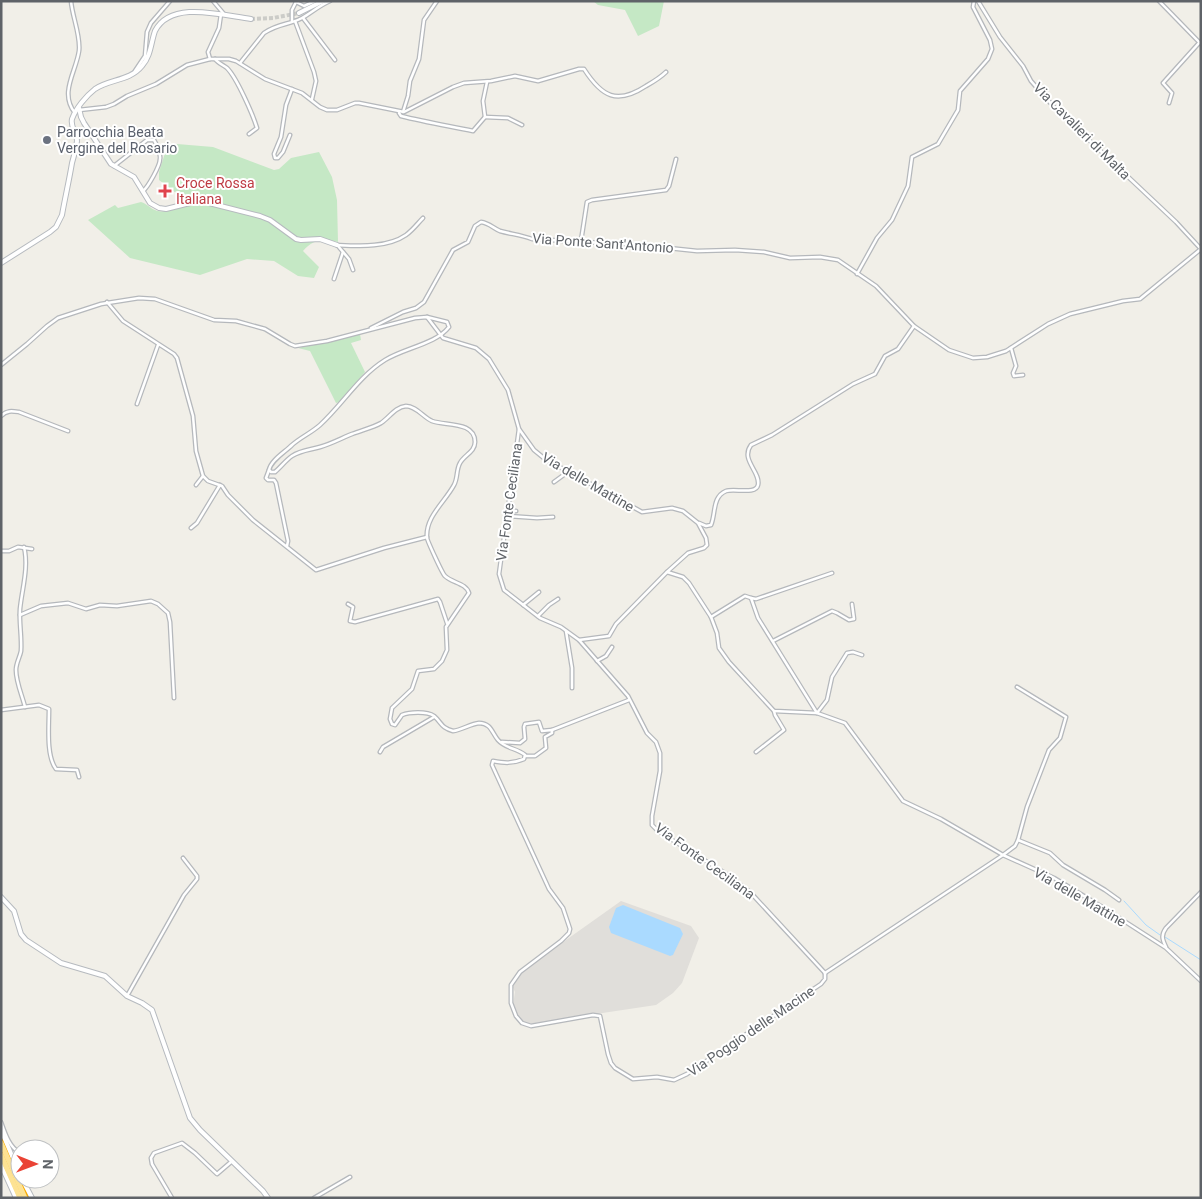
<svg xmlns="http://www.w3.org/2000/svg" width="1202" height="1199" viewBox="0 0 1202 1199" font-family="Roboto,sans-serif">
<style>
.industrial{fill:#e0deda}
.green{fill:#c5e8c5}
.water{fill:#aadaff}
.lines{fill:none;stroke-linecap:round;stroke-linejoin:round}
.stream{stroke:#aadaff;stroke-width:1}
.secondary-tunnel{stroke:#ccccc8;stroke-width:4;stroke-dasharray:4 2;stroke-linecap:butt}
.street-casing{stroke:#b5b8bc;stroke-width:5}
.secondary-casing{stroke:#b6babf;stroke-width:6}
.highway-casing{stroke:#f9ab00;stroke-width:8}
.street{stroke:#fff;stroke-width:2.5}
.secondary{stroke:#fff;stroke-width:4}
.highway{stroke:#fde293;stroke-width:5}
.worship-dot{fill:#6b7280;stroke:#fff;stroke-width:2}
.health-dot{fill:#e0444e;stroke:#fff;stroke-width:2}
.labels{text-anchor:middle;stroke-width:4;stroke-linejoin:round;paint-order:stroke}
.street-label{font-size:14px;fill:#5f6368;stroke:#fff}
.worship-label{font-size:14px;fill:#5b616d;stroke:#fff;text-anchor:start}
.health-label{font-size:14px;fill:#be3a42;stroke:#fff;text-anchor:start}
</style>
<rect width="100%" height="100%" fill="#f1efe8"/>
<polygon class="industrial" points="621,901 691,926 699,938 682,983 673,993 656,1005 529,1024 520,1020 513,1005 515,992 512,985 515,984 516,979 521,972"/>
<g class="green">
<polygon points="593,1 664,1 659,26 638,36 625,10 598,5"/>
<path d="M 177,144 L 213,147 L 274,170 L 279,169 L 291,158 L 319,152 L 332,177 L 337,200 L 338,242 C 324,239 313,239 303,251 L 319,267 L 314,278 L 298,276 L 274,261 L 247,259 L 200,275 L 130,258 L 88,220 L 115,205 L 118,208 L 141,202 C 147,204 150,208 155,210 C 165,215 173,206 179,200 L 176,193 L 159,180 L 159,172 L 167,147 Z"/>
<polygon points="360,334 361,340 351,343 365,372 340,402 336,403 310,351 298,348"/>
</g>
<polygon class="water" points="623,905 680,928 683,934 673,955 670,956 611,933 609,927 616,908"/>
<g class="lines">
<g class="stream">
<polyline points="1124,901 1146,925 1160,935"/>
<polyline points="1165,937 1201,960"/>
</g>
<polyline class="secondary-tunnel" points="251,19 273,18 299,13"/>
<defs>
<g id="street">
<path d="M 71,1 C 72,16 81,36 79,51 C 76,72 59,93 75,113"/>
<polyline points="213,1 224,14"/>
<polyline points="978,1 1000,37 1023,66 1031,81 1054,107 1176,222 1201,249"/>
<polyline points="1159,1 1201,44"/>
<polyline points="296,2 304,6 315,1"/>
<path d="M 221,14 L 219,28 L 208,52 L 210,59 L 229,59 L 236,61 L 265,79 L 302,93 L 320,107 L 327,110 L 337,110 L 355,103 L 359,103 L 404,112 L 453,87 L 464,83 L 491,81 L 515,76 L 538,81 L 579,69 L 584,69 C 602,97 617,105 646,86 C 653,82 660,78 666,72"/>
<polyline points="303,18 335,60"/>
<polyline points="292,21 292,10 296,2"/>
<polyline points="295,21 314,72 316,81 312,99"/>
<path d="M 215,59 C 218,63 223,65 227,68 C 237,78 253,115 257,128 L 249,134"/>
<path d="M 240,63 L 264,33 C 279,23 289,25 302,18 C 311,13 320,5 330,1"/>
<polyline points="135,71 145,56 147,32 151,23 170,1"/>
<polyline points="1169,103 1172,93 1163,83 1199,43"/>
<polyline points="79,110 106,107 114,104 127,96 156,84 187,65 210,59"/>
<polyline points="403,112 408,96 410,81 419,59 424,20 437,1"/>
<path d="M 399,113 L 401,116 C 425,122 449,126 473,131 L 485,117 L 483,101 L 487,82"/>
<polyline points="485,117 508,118 522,125"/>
<polyline points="290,135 283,152 278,158 275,158 274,154 281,137 286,105 292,89"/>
<path d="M 114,166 L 147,140 L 154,140 C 156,143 161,155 160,159 C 160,166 148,187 143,191"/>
<polyline points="581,241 587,202 592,200 666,190 669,186 676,159"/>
<path d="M 337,245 C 359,246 387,248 406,235 C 413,230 418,223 423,218"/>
<polyline points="338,246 349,259 353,270"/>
<polyline points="857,274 877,238 892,220 908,186 912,157 938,144 958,110 960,91 988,59 992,49 990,40 973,7 974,1"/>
<polyline points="334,279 343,252"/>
<polyline points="107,302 123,321 174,354 177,358 193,416 196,451 203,476 208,481 222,486 228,495 253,520 316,570 384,548 427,537"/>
<polyline points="427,317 443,338 476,348 489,359 508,390 519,429 534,450 545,459 642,512 672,508 683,511 698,523 706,538 707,545 704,548 688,553 667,572 683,577 689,583 711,617 717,633 719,648 729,662 774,711 817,713 845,723 903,801 941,819 1003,855 1054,878 1107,910 1166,948 1201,981"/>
<path d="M 371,328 L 403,312 L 416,308 L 424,302 L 453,250 L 468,242 L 475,226 L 481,222 C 489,223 493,228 500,231 C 511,234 521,235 532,239 L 640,245 L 697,251 L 735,250 L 764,252 L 790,258 L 820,257 L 838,260 L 876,286 L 914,326 L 949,350 L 973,358 L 987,357 L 1006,351 L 1048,324 L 1070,314 L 1123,301 L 1140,299 L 1201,249"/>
<polyline points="1011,348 1016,366 1013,373 1014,376 1023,375"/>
<path d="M 1,365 L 27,344 L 47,326 L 58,318 L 101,304 L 139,298 L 155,299 L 214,320 L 236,321 L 265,329 L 290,344 L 295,346 L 327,341 L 415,318 L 427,317 L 447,322 L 449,327 C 436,344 404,348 385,360 C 358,377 343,404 320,425 C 311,433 301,437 292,445 C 285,452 271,460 269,470 L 271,472 L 275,472 C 281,467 286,460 292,456 C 301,450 310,450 320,447 C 331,444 342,438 352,434 C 362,430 372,428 381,423 C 389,418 395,407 406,406 C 416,406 423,417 432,421 C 445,426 475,421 475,442 C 475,452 464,455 460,463 C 456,470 458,478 454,485 C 445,502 425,517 427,538 C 428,542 442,573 445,576 C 452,583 466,583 469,593 L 446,627 L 447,650 L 442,661 L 434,669 L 418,671 L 412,689 L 392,708 L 390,719 L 392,724 L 395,725 L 402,715 C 409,712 427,711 434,716 C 442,723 441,728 453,731 C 462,730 470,724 479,723 C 491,723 492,733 498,740 C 506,749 517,748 525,755 L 524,759 C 512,764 504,763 493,761 L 492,765 L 549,889 L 563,908 L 570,929 L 569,933 L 561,941 L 520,972 L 511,985 L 511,1003 L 516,1016 L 522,1023 L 531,1026 L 593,1015 L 600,1016 L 608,1054 L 611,1063 L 615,1068 L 633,1079 L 657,1077 L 674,1080 L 687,1074 L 821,984 L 825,979 L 825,973"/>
<polyline points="137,404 158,345"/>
<path d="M 1,416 C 7,410 12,411 19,412 L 68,431"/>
<polyline points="519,429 499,574 504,590 540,618 561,627 579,640 628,696 647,733 656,742 660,753 660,771 652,816 652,825 658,831 725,873 750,892 825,973"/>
<polyline points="269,470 266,478 268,480 274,480 276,483 288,541 287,546"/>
<polyline points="554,482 565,474 566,470"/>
<polyline points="196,485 203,476"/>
<polyline points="507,511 516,511"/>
<polyline points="507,516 537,518 553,517"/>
<path d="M 699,523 L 706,526 L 711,525 C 716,513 712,497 726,491 C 734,488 756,495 758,485 C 761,472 740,460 751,445 L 772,435 L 853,384 L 875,374 L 885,356 L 898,349 L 914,326"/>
<polyline points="191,528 197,523 220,485"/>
<path d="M 24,547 C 29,567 22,589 20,609 C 19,623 22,637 21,651 C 20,657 16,663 16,670 C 16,682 22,695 25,707"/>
<polyline points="1,551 9,551 18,547 32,549"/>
<polyline points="751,598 756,599 832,573"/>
<polyline points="348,604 353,607 350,621 355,622 438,599 440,602 447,623"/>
<polyline points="523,605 539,592"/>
<polyline points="20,615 41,606 68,603 86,609 100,605 117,606 151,601 158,604 168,613 170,622 174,698"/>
<polyline points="538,616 549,605 558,599"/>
<polyline points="711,617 745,596 751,598 758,618 817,713 827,700 832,677 847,653 853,652 862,655"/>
<polyline points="566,631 572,668 572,688"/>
<polyline points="579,640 609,636 616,624 667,572"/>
<polyline points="773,641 832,611 837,613 849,620 854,619 852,604"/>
<polyline points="597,661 606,656 612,647"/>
<path d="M 1,710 L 39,705 L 49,709 C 49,726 46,756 56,769 L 77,770 L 79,777"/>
<polyline points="552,730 629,700"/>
<polyline points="502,742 520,743 525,739 524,727 525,724 539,722 542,731 552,730 552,733 545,737 546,748 535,756 525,756"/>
<polyline points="380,752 383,747 434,717"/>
<polyline points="756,752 784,730 775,715 774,711"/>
<polyline points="1018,840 1050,853 1063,865 1105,890 1119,900"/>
<path d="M 1166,947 C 1162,939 1161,935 1166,928 L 1201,892"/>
<polyline points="825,973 1003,855 1015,846 1018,840 1027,807 1049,750 1060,738 1066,717 1017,687"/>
<polyline points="127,996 184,895 197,879 197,876 183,858"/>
<path d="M 1,1122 C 5,1133 9,1147 20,1153"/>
<polyline points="172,1198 152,1164 151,1158 154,1153 182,1143 195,1153 217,1174 231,1162"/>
<polyline points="314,1198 350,1177"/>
</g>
<g id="secondary">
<polyline points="299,13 323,1"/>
<polyline points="79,108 81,117 84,123 111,164 134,177 150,203 159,208 166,209 198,201 205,202 260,216 270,220 296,239 301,240 320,239 337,245"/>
<path d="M 1,263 L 50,232 L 56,227 L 62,215 C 65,198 69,181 72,163 C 74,156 76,148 77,141 C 77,133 70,127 72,119 C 76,108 86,96 95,89 C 110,79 130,81 142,66 C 151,56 151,42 155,31 C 171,0 221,15 251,19"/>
<polyline points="1,897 14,911 21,934 26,940 61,963 105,976 127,996 142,1003 152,1010 190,1118 200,1130 263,1191 268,1198"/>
<polyline points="1,1130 20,1175"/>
<polyline points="1,1165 16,1198"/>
<polyline points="22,1179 32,1198"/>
</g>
<g id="highway">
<polyline points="1,1143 25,1198"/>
<polyline points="1,1155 20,1198"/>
</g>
</defs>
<use href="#street" class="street-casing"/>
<use href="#secondary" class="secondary-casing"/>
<use href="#highway" class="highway-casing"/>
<use href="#street" class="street"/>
<use href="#secondary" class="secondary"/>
<use href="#highway" class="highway"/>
</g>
<circle class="worship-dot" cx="47" cy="140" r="5"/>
<path class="health-dot" d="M162.5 183.5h5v5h5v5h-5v5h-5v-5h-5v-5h5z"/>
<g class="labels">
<g class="street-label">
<text transform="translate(1082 131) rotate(45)" y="5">Via Cavalieri di Malta</text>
<text transform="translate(603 243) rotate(4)" y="5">Via Ponte Sant'Antonio</text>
<text transform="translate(588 482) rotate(30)" y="5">Via delle Mattine</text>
<text transform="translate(509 502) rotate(-82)" y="5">Via Fonte Ceciliana</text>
<text transform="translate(705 861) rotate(36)" y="5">Via Fonte Ceciliana</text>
<text transform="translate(1080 897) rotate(30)" y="5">Via delle Mattine</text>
<text transform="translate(751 1031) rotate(-34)" y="5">Via Poggio delle Macine</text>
</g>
<g class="worship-label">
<text x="57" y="137">Parrocchia Beata<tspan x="57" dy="16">Vergine del Rosario</tspan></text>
</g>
<g class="health-label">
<text x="176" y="188">Croce Rossa<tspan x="176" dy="16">Italiana</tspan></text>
</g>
</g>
<rect width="1202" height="1199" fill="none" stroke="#5f6368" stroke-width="5"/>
<g transform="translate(35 1164) rotate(91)"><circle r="24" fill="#ffffff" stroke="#bfc1c3"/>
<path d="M0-4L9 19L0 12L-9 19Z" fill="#ea4335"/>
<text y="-8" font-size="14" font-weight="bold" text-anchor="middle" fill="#5f6368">N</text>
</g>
</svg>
